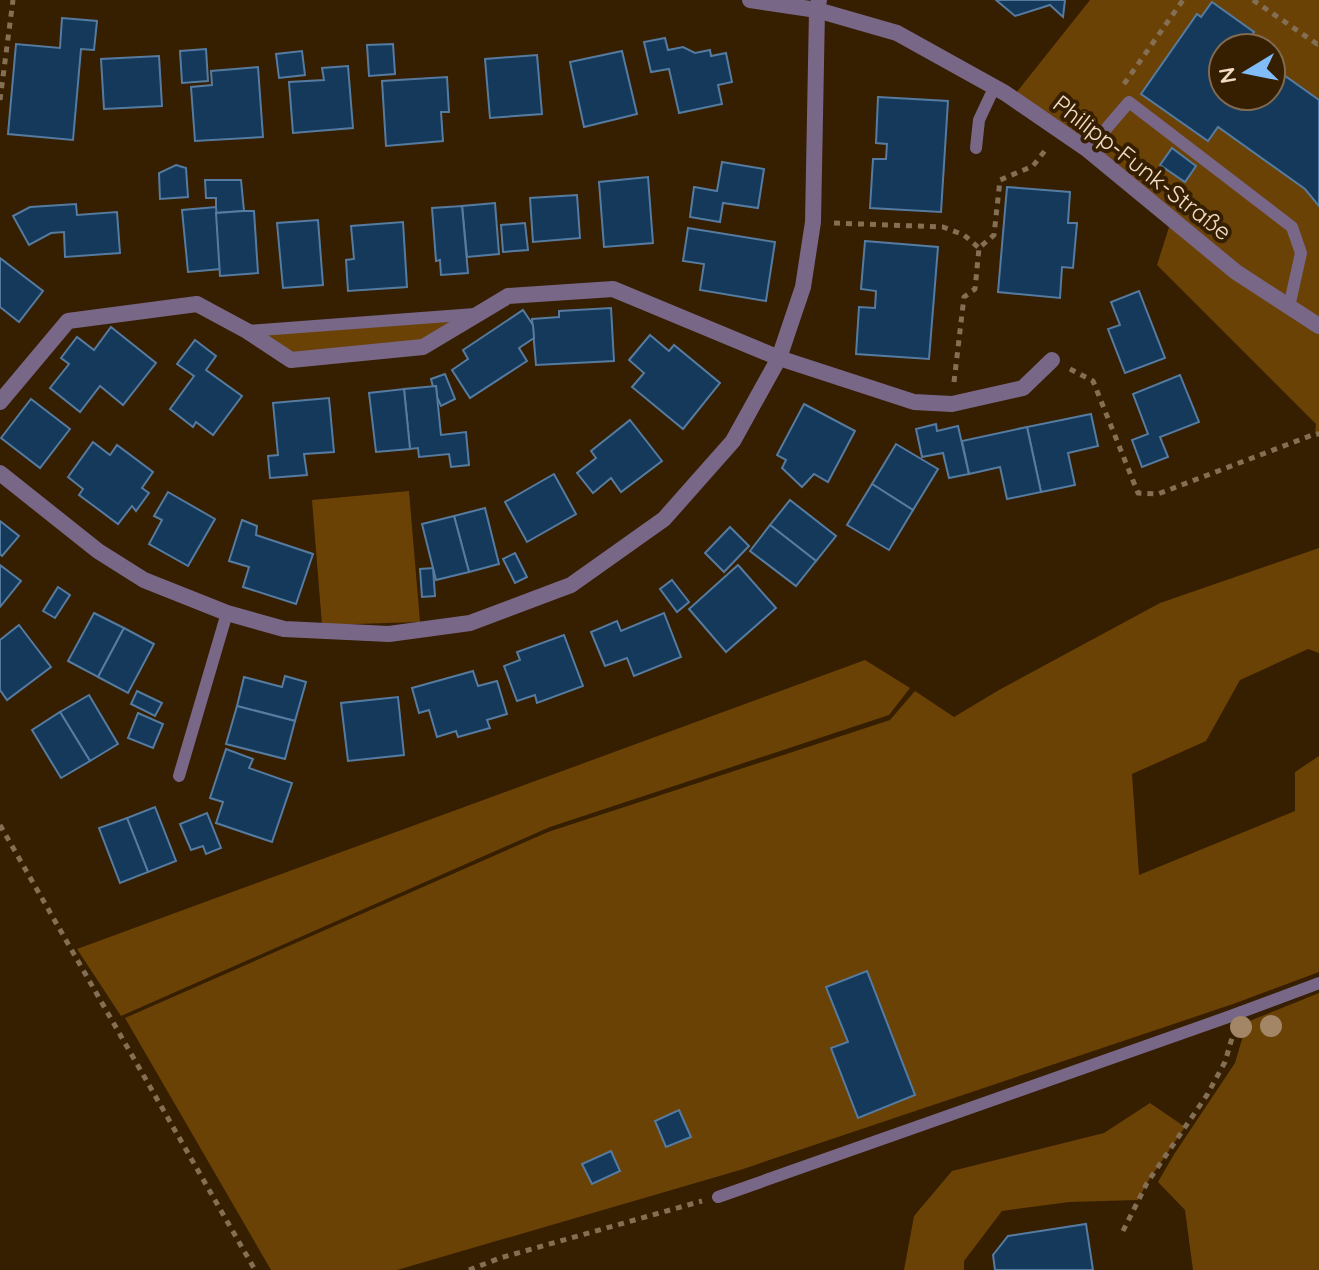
<svg xmlns="http://www.w3.org/2000/svg" width="1319" height="1270" viewBox="0 0 1319 1270" font-family="Quicksand,sans-serif">
<style>
.green{fill:#6b4206;fill-rule:evenodd}
.building{fill:#14395b;stroke:#557ba0;stroke-width:2}
.lines{fill:none;stroke-linecap:round;stroke-linejoin:round}
.path{stroke:#856f54;stroke-width:5;stroke-dasharray:6 6;stroke-linecap:butt}
.service{stroke:#796788;stroke-width:12}
.minor{stroke:#796788;stroke-width:16}
.tree{fill:#a38665}
.labels{text-anchor:middle;stroke-width:8;stroke-linejoin:round;paint-order:stroke}
.street-label{font-size:24px;fill:#f1ddc7;stroke:#361e00}
</style>
<rect width="100%" height="100%" fill="#361e00"/>
<g class="green">
<path d="M 1090,0 L 1319,0 L 1319,320 L 1238,268 L 1016,93 ZM 1223,48 L 1271,48 L 1271,96 L 1223,96 Z"/>
<polygon points="1170,224 1231,274 1319,334 1319,434 1315,434 1316,424 1157,265"/>
<polygon points="479,313 423,347 291,360 247,331"/>
<polygon points="409,491 420,622 322,625 312,500"/>
<polygon points="1319,548 1319,653 1308,649 1240,680 1206,741 1132,774 1139,875 1295,811 1295,772 1319,756 1319,972 1233,1004 740,1170 397,1270 271,1270 125,1018 548,832 890,720 915,691 954,717 999,690 1160,603"/>
<polygon points="865,660 910,688 889,715 550,827 121,1016 77,949"/>
<polygon points="1319,993 1319,1270 1193,1270 1185,1210 1158,1182 1173,1156 1235,1063 1247,1022"/>
<polygon points="1150,1103 1185,1127 1147,1183 1138,1200 1069,1202 1002,1211 964,1261 964,1270 904,1270 914,1216 952,1171 1104,1133"/>
</g>
<g class="building">
<polygon points="996,0 1065,0 1063,17 1050,5 1015,16"/>
<polygon points="1212,2 1254,32 1243,47 1245,48 1223,48 1223,96 1271,96 1271,66 1319,100 1319,206 1305,189 1218,127 1208,141 1141,94 1197,14 1201,17"/>
<polygon points="62,18 97,21 94,50 81,49 73,140 8,134 16,44 60,48"/>
<polygon points="665,38 668,50 683,47 695,53 710,50 711,56 726,53 732,82 718,85 722,104 679,113 669,69 651,72 644,42"/>
<polygon points="393,44 395,74 369,76 367,45"/>
<polygon points="206,49 208,81 182,83 180,51"/>
<polygon points="302,51 305,75 279,78 276,54"/>
<polygon points="622,51 637,114 584,127 570,62"/>
<polygon points="537,55 542,114 490,118 485,59"/>
<polygon points="159,56 162,106 104,109 101,59"/>
<polygon points="348,66 353,128 293,133 289,82 324,80 322,68"/>
<polygon points="258,67 263,137 195,141 191,87 212,85 211,71"/>
<polygon points="447,77 449,112 441,112 443,141 386,146 382,81"/>
<polygon points="878,97 948,101 941,212 870,208 873,159 886,159 887,144 876,143"/>
<polygon points="1172,148 1196,166 1185,182 1160,165"/>
<polygon points="722,162 764,169 758,208 723,203 720,222 690,217 694,187 717,191"/>
<polygon points="176,165 186,168 188,197 160,199 159,173"/>
<polygon points="648,177 653,243 604,247 599,182"/>
<polygon points="205,180 241,180 244,211 216,213 216,198 206,198"/>
<polygon points="1007,187 1070,192 1068,223 1077,223 1073,268 1062,267 1060,298 998,292"/>
<polygon points="577,195 580,238 533,242 530,198"/>
<polygon points="495,203 499,254 467,257 462,206"/>
<polygon points="76,204 77,215 117,212 120,253 65,257 64,232 51,233 29,245 13,216 30,207"/>
<polygon points="462,206 468,273 441,275 440,260 436,261 432,208"/>
<polygon points="216,207 221,269 188,272 182,210"/>
<polygon points="244,211 254,211 258,273 220,276 216,213"/>
<polygon points="318,220 323,285 283,288 277,223"/>
<polygon points="403,222 407,287 348,291 346,260 354,259 351,226"/>
<polygon points="525,223 528,250 503,252 501,225"/>
<polygon points="688,228 775,242 766,301 700,290 704,264 683,261"/>
<polygon points="865,241 938,247 929,359 856,354 859,307 875,308 876,291 861,289"/>
<polygon points="0,258 43,291 19,322 0,307"/>
<polygon points="1139,291 1165,358 1125,373 1108,329 1120,325 1111,302"/>
<polygon points="611,308 614,361 536,365 532,319 559,317 559,311"/>
<polygon points="523,310 533,325 534,338 519,348 527,361 470,398 452,370 468,359 463,350"/>
<polygon points="111,327 156,363 123,405 100,386 80,412 50,388 69,364 61,358 77,337 94,350"/>
<polygon points="650,335 669,351 674,345 720,383 683,429 632,387 644,373 629,360"/>
<polygon points="195,340 216,356 206,370 242,396 213,435 196,422 193,427 170,409 194,376 177,364"/>
<polygon points="445,374 455,399 441,406 437,397 436,386 433,387 431,379"/>
<polygon points="1180,375 1199,422 1160,437 1168,457 1142,467 1132,440 1148,434 1133,394"/>
<polygon points="436,386 441,435 466,432 469,465 451,467 449,454 419,457 418,448 410,449 404,389"/>
<polygon points="404,389 410,449 376,452 369,393"/>
<polygon points="329,398 334,452 304,454 307,475 270,478 268,456 278,455 273,403"/>
<polygon points="31,399 70,429 40,468 1,438"/>
<polygon points="804,404 855,431 828,482 814,474 802,487 782,468 786,460 777,455"/>
<polygon points="1091,414 1098,446 1068,453 1075,485 1041,492 1027,427"/>
<polygon points="630,420 662,461 621,492 611,478 593,493 577,473 596,458 591,451"/>
<polygon points="936,424 937,431 958,426 969,474 949,478 943,453 922,457 916,429"/>
<polygon points="1027,427 1041,492 1007,499 1000,467 969,474 962,441"/>
<polygon points="93,442 110,455 117,445 153,472 142,488 149,493 136,511 132,506 118,524 79,495 83,489 68,477"/>
<polygon points="896,444 938,469 913,510 872,484"/>
<polygon points="554,474 576,514 527,542 505,502"/>
<polygon points="872,484 913,510 889,550 847,525"/>
<polygon points="168,492 215,519 188,566 149,544 162,520 154,516"/>
<polygon points="790,500 836,536 816,561 770,525"/>
<polygon points="485,508 499,564 469,572 454,516"/>
<polygon points="454,516 469,572 436,580 422,524"/>
<polygon points="242,520 257,526 256,535 313,554 296,604 243,587 249,567 229,561"/>
<polygon points="0,521 19,536 2,556 0,554"/>
<polygon points="770,525 816,561 796,586 750,551"/>
<polygon points="730,527 749,546 724,572 705,553"/>
<polygon points="515,553 527,577 515,583 503,559"/>
<polygon points="0,565 21,581 0,607"/>
<polygon points="738,565 776,608 726,652 689,609"/>
<polygon points="433,568 435,596 422,597 420,569"/>
<polygon points="672,580 689,602 677,612 660,589"/>
<polygon points="58,587 70,595 55,618 43,611"/>
<polygon points="94,613 124,628 98,677 68,661"/>
<polygon points="664,613 681,657 634,676 627,658 605,666 591,632 617,621 621,631"/>
<polygon points="19,625 51,667 7,700 0,690 0,640"/>
<polygon points="124,628 154,644 128,693 98,677"/>
<polygon points="564,635 583,686 537,703 535,695 517,701 504,666 520,660 517,652"/>
<polygon points="473,671 478,686 497,681 507,714 487,720 490,728 458,737 456,731 437,737 429,710 419,713 412,688"/>
<polygon points="285,676 306,682 295,721 237,706 244,677 282,687"/>
<polygon points="137,691 162,703 155,716 131,704"/>
<polygon points="89,695 118,744 90,761 60,712"/>
<polygon points="398,697 404,755 348,761 341,703"/>
<polygon points="237,706 295,721 285,759 226,744"/>
<polygon points="60,712 90,761 61,778 32,730"/>
<polygon points="138,713 163,724 153,748 128,738"/>
<polygon points="226,749 253,759 249,768 292,783 272,842 216,823 223,802 210,798"/>
<polygon points="155,807 176,861 148,872 127,818"/>
<polygon points="207,813 221,848 206,854 203,846 191,850 180,824"/>
<polygon points="127,818 148,872 120,883 99,828"/>
<polygon points="867,971 915,1095 858,1118 831,1048 848,1042 826,987"/>
<polygon points="679,1110 691,1137 666,1147 655,1121"/>
<polygon points="611,1151 620,1171 592,1184 582,1164"/>
<polygon points="1086,1224 1093,1270 995,1270 993,1255 1008,1236"/>
</g>
<g class="lines">
<g class="path">
<polyline points="1253,0 1317,44 1319,43"/>
<polyline points="1124,84 1183,0"/>
<polyline points="0,100 13,0"/>
<polyline points="834,223 943,227 964,235 979,248"/>
<polyline points="1070,369 1093,381 1138,493 1158,494 1315,434 1319,434"/>
<polyline points="954,382 964,297 975,289 979,248 994,235 1000,180 1033,166 1047,148"/>
<polyline points="0,825 255,1270"/>
<polyline points="1123,1231 1147,1183 1207,1095 1225,1062 1232,1038"/>
<polyline points="469,1270 500,1258 702,1201"/>
</g>
<g class="service">
<polyline points="976,148 979,120 994,88"/>
<polyline points="1088,150 1129,102 1292,227 1301,253 1289,307"/>
<polyline points="247,331 475,314"/>
<polyline points="179,776 227,613"/>
<polyline points="718,1197 1228,1017 1319,983"/>
</g>
<g class="minor">
<polyline points="750,0 817,10 897,33 1005,93 1088,150 1236,272 1319,326"/>
<polyline points="0,402 68,321 197,304 247,331 291,360 423,347 508,296 613,289 779,358 914,402 952,404 1023,388 1052,360"/>
<polyline points="0,473 98,551 144,580 227,613 284,629 389,634 470,623 571,585 664,519 733,441 779,358 803,287 813,222 817,10 819,0"/>
</g>
</g>
<g class="tree">
<circle cx="1271" cy="1026" r="11"/>
<circle cx="1241" cy="1027" r="11"/>
</g>
<g class="labels">
<g class="street-label">
<text transform="translate(1142 168) rotate(38)" y="8">Philipp-Funk-Straße</text>
</g>
</g>
<g transform="translate(1247 72) rotate(260)"><circle r="38" fill="#361e00" stroke="#816a50" stroke-width="2"/>
<path d="M0-6L14 30L0 20L-14 30Z" fill="#80bdfa"/>
<text y="-12" font-size="22" font-weight="bold" text-anchor="middle" fill="#f1ddc7">N</text>
</g>
</svg>
